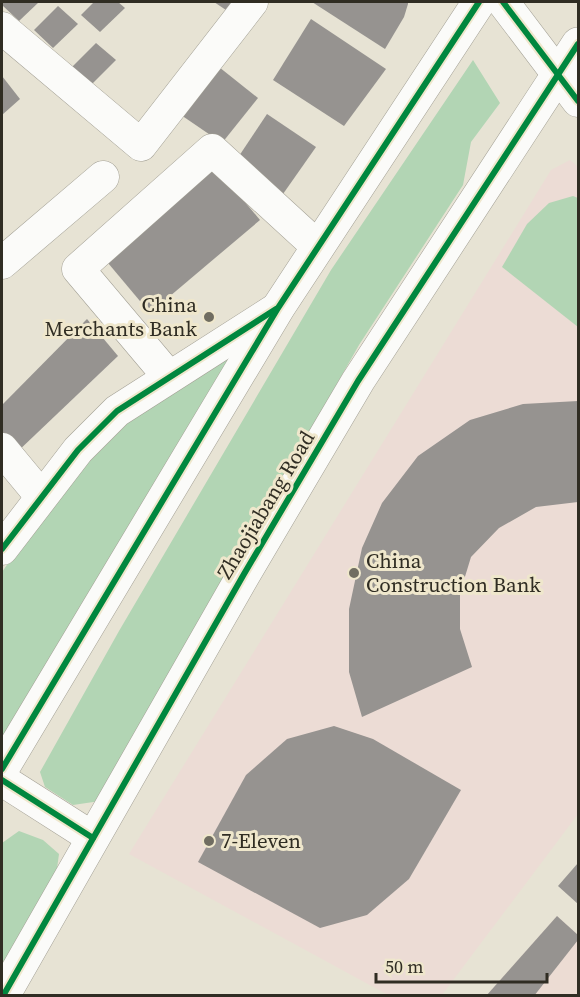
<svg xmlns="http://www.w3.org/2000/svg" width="580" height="997" viewBox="0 0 580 997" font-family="'Source Serif 4',serif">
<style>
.commercial{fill:#ecdcd5}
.education{fill:#ecdcd3}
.green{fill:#b2d5b4}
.building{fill:#969390}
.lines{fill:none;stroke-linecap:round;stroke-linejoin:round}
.minor-casing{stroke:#a3a095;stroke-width:33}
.major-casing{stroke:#a3a095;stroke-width:34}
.minor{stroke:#fbfbf9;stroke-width:32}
.major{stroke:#fbfbf9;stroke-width:33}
.cycleway-casing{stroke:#efe7cc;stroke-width:10}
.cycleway{stroke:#00873e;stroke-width:6}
.poi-dot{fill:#706d61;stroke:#efe7cc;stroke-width:2}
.labels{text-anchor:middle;stroke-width:6;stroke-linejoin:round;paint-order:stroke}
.poi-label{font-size:21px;fill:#302d23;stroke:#efe7cc;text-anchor:start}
.street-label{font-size:21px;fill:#302d23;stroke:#efe7cc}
</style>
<rect width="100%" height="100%" fill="#e7e3d4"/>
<polygon class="commercial" points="570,160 578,167 578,814 442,995 388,995 129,854 551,170"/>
<polygon class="education" points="557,916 578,935 578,995 486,996"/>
<g class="green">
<polygon points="473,60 500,103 471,142 463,185 359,345 100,801 73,805 45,787 40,772 119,631 331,270"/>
<polygon points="573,196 578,198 578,327 502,267 527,224 549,203"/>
<polygon points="243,345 2,741 2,572 58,492 140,408"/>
<polygon points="19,831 43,840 59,854 55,883 2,972 2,843"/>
</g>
<g class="building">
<polygon points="2,2 39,2 19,21 2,5"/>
<polygon points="94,2 118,2 125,8 100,32 81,15"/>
<polygon points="214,2 232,2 226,10"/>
<polygon points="312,2 408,2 408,4 404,17 385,49"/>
<polygon points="58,6 78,24 53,48 34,30"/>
<polygon points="311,19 386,69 344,126 273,80"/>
<polygon points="96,43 116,60 91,85 72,67"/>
<polygon points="219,67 258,98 222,143 181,115"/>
<polygon points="2,76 20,99 2,115"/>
<polygon points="267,114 316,147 283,194 235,162"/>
<polygon points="213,164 260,220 150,313 103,257"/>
<polygon points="87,319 118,356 15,454 2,439 2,405"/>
<polygon points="578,401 578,502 536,507 499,528 471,557 460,593 460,629 472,667 362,717 349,672 349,609 362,548 382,503 418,456 470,420 523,404"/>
<polygon points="334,726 373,739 461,790 409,879 367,915 320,928 198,862 246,775 287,739"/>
<polygon points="578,863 578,904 558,886"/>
<polygon points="557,916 578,935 578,940 534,996 486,996"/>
</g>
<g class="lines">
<defs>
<g id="minor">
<polyline points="503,2 578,101"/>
<polyline points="2,28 141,145 252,2"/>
<polyline points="2,263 103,177"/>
<polyline points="169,377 78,269 212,150 318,247"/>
<polyline points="2,449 41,496"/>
<polyline points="2,549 78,450 117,411 278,308"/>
<polyline points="2,780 93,838"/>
</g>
<g id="major">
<polyline points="2,769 278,308 479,2"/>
<polyline points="3,996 244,574 358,381 578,44"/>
</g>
</defs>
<use href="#minor" class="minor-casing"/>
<use href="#major" class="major-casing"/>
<use href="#minor" class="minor"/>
<use href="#major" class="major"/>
<defs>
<g id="cycleway">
<polyline points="503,2 578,101"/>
<polyline points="2,549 78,450 117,411 276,309"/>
<polyline points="2,769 278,308 479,2"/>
<polyline points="2,780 93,838"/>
<polyline points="3,996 244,574 358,381 578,44"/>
</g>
</defs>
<use href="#cycleway" class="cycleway-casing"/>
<use href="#cycleway" class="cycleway"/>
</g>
<g class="poi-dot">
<circle cx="209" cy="317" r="6"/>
<circle cx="354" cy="573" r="6"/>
<circle cx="209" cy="841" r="6"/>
</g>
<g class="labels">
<g class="poi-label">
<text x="197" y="312" text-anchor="end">China<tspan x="197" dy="24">Merchants Bank</tspan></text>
<text x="366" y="568">China<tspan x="366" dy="24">Construction Bank</tspan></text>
<text x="221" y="848">7-Eleven</text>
</g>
<g class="street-label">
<text transform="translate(266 505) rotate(-59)" y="7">Zhaojiabang Road</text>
</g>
</g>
<rect width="580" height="997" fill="none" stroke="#302d23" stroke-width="6"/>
<path d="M376 973v9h171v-9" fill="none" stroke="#302d23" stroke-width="3"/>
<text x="385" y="973" font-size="18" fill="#302d23" stroke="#efe7cc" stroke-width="4.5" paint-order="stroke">50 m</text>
</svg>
